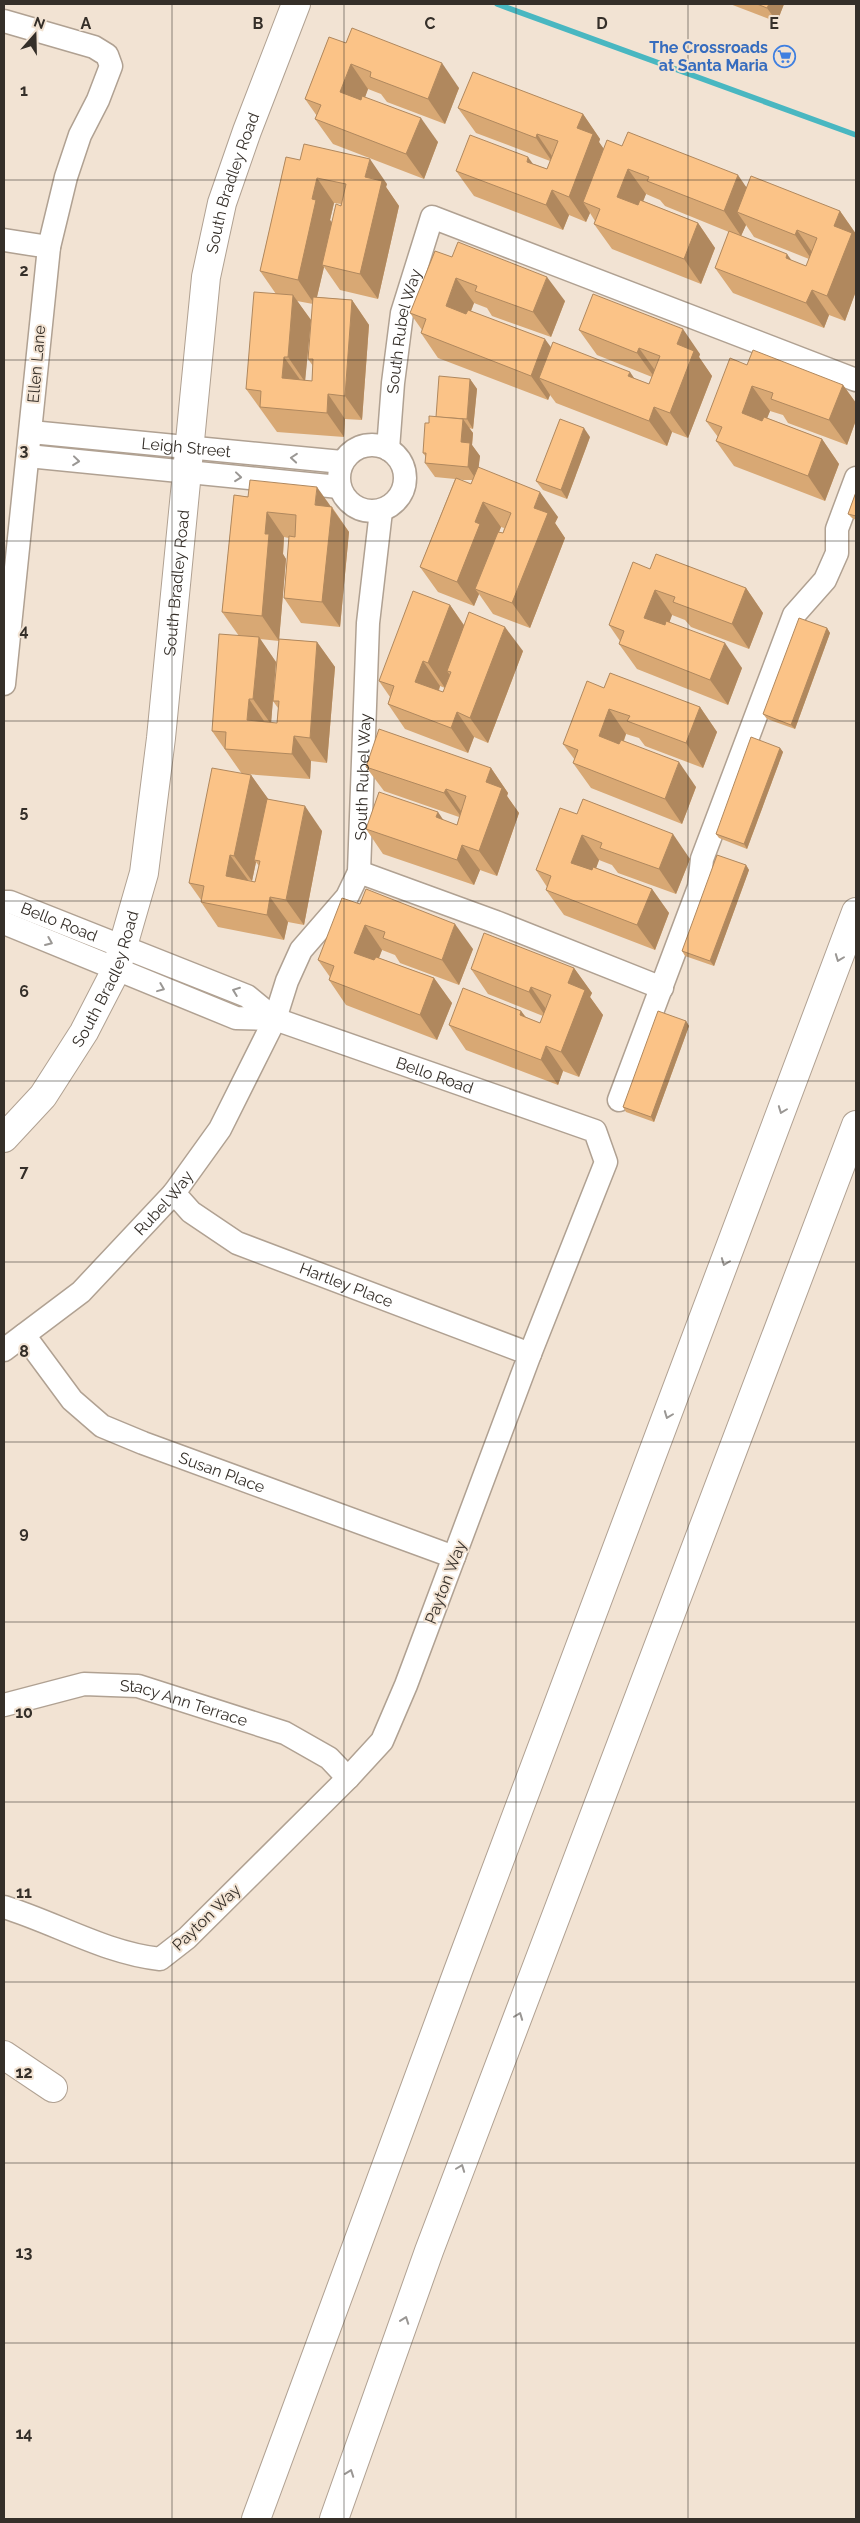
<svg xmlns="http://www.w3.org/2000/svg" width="860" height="2523" viewBox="0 0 860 2523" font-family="Raleway,sans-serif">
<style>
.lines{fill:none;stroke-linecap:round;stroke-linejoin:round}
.stream{stroke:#49b7c1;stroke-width:5.5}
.street-casing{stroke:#b0a192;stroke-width:25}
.secondary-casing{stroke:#b0a192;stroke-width:30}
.highway-casing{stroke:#b0a192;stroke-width:30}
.street{stroke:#fff;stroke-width:22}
.secondary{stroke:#fff;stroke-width:28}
.highway{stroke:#fff;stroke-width:28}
.wall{fill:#d8a874;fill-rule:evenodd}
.shaded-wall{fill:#b0885e}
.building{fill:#fbc387;stroke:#b0885e}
.oneway{stroke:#9a9794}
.grid{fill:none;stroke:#352f29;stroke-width:1;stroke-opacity:0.55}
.labels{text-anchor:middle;stroke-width:4;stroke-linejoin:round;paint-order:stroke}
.shop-label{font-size:16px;font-weight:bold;fill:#366cbe;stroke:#f2e3d3;text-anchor:end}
.street-label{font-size:16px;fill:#352f29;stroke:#f2e3d3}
.grid-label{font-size:16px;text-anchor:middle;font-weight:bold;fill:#352f29;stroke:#f2e3d3;stroke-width:4;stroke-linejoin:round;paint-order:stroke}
</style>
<rect width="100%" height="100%" fill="#f2e3d3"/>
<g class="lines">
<polyline class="stream" points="497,4 856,135"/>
<defs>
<g id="street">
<polyline points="4,21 94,47 107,55 111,66 98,100 80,135 66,177 49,247 4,684"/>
<polyline points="4,240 49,247"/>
<path id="s1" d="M 31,432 L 342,462"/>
<circle cx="372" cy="478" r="33"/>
<path id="s2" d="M 388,449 L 393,383 L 402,313 L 432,217 L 856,380"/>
<polyline points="28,456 339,487"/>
<polyline points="359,872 496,922 662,988"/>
<path id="s3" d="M 4,902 L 10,902 L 247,996 L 275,1019"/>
<path id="s4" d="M 4,923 L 236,1018 L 275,1019 L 595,1131 L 606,1162 L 530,1354 L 406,1685 L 382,1741 L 348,1778 L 187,1938 L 160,1959 C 105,1953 56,1923 4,1907"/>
<polyline points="619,1100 699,887 702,859 794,615 825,580 837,553 837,529 856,478"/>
<path id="s5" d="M 174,1193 L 191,1212 L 237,1243 L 530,1354"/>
<path id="s6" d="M 24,1335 L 72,1400 L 102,1426 L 143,1443 L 454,1557"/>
<path id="s7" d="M 4,1350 L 81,1292 L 174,1193 L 220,1129 L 275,1019 L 287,981 L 301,950 L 347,897 L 359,872 L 368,623 L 381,511"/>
<path id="s8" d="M 4,1705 L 84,1684 L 138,1686 L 285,1733 L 329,1758 L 348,1778"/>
</g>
<g id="secondary">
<path id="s9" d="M 4,1138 L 43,1096 L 84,1032 L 116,970 L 144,873 L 161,738 L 206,277 L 222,203 L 247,131 L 296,4"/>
<polyline points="4,2055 53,2088"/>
</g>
<g id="highway">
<polyline points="256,2519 458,1971 856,912"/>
<polyline points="334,2519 429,2251 856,1125"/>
</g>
</defs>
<use href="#street" class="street-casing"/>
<use href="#secondary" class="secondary-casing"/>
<use href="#highway" class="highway-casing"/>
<use href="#street" class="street"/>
<use href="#secondary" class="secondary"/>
<use href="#highway" class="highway"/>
</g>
<g class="wall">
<polygon points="730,4 784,4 777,22"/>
<polygon points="329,37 459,88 445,124 387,102 381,94 368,89 365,97 438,142 424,179 333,144 315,119 317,116 305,99"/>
<path d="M 458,108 L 583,114 L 600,139 L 599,142 L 603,149 L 622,146 L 747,187 L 840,211 L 856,234 L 856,291 L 845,321 L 829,315 L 824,328 L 733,293 L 715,268 L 729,232 L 665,206 L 660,200 L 646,194 L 643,201 L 698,223 L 715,248 L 701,284 L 612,249 L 594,224 L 595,221 L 590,213 L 586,222 L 569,215 L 563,230 L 474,196 L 456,171 L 534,164 L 547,169 L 550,161 L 476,133 ZM 746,225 L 754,237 L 809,259 L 806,266 L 792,261 L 741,236 Z"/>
<path d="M 286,157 L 387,184 L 386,187 L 399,206 L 378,299 L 340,290 L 324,267 L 317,297 L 352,300 L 369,325 L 362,420 L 345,419 L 344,437 L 277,432 L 246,389 L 276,294 L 260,271 ZM 334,203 L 341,204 L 332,223 L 330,220 ZM 297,301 L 313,304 L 308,359 L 313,366 L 312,381 L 305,380 L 311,320 Z"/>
<polygon points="435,251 565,301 551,337 492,316 487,308 474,303 471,311 551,347 649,384 652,377 597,355 579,330 700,354 699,357 712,376 688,438 672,432 667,446 556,403 550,395 548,400 438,358 421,333 422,330 410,313"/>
<polygon points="747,365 843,385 856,403 856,420 847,445 788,423 783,415 770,411 767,418 822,439 839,464 825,501 734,466 716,441 718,437 706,421"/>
<path d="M 470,379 L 477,389 L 473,429 L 469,428 L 473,433 L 472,445 L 480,456 L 478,468 L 558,517 L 555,523 L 565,538 L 530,628 L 493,614 L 479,594 L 474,606 L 438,592 L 420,567 L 455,479 L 435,477 L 425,463 L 426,457 L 423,453 L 429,423 L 436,417 ZM 458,479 L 463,480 L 473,480 L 471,484 ZM 501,527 L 504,528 L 503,533 L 499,532 Z"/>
<polygon points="590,437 567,499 543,490 536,481"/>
<polygon points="856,492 856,520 852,518 848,514"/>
<path d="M 234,495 L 332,507 L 349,532 L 340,627 L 301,623 L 284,598 L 289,538 L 284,537 L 283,554 L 286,559 L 279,639 L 317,642 L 335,667 L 327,763 L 311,761 L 310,779 L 246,774 L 251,775 L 268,799 L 322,831 L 304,925 L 288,922 L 284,940 L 218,927 L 201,902 L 201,900 L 189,883 L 242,774 L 212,731 L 239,636 L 222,612 ZM 260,639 L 279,641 L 273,701 L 278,708 L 277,723 L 271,723 L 276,662 ZM 256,862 L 259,866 L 255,882 L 248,881 L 248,880 L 252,881 Z"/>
<polygon points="650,569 746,588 763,613 749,649 691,627 685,620 672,615 669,623 742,668 728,705 637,669 619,644 620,641 609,625"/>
<path d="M 450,605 L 464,625 L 523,651 L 488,743 L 474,737 L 468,753 L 405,729 L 388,704 L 390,697 L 379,681 ZM 440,686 L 445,688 L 443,692 L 439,691 Z"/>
<polygon points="827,628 830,633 795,729 767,719 763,714"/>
<polygon points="604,688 700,707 717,732 703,768 645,746 639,738 626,734 624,741 696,787 682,824 591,788 573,763 575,760 563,744"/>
<polygon points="780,748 783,752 747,849 719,838 716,834"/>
<polygon points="366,767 491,768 508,793 507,796 519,813 497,876 480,870 474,885 383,854 366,829 443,820 457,825 459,817 384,791"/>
<polygon points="560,808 690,859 676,894 618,873 612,865 599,860 596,868 652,889 669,913 655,950 564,915 546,890 547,887 536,870"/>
<polygon points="746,865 749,870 714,966 685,956 682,951"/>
<polygon points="360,904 473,949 459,985 400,963 395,955 382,950 379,958 434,978 452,1003 437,1040 346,1005 329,980 330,977 318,960"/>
<polygon points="574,968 592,993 590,997 603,1015 579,1077 563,1071 558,1085 466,1050 449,1025 521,1011 526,1017 540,1023 543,1016 488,994 471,969"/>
<polygon points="686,1021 689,1026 654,1122 626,1112 623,1107"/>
</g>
<g class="shaded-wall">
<polygon points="769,4 784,4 777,22 767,8"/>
<polygon points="442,63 459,88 445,124 428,99"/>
<polygon points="351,64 368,89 358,117 340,92"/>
<polygon points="583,114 600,139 599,142 611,159 583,202 590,213 586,222 569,197 577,128"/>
<polygon points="421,118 438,142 424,179 406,154"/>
<polygon points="537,134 554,159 553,163 536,138"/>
<polygon points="528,157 546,182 527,162"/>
<polygon points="370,159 387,184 386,187 399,206 378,299 360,274 365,177"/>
<polygon points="628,169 646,194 635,222 617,197"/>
<polygon points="738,175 755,200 737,212 746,225 741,236 724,211"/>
<polygon points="317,178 334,203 330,220 334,225 322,265 324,267 315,305 298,280 312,199"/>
<polygon points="552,190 569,215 563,230 546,205"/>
<polygon points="840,211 856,234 856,291 845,321 827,296 834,226"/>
<polygon points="698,223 715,248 701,284 684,259"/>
<polygon points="797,230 814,255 812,260 795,235"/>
<polygon points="787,254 805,279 786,258"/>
<polygon points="547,277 565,301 551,337 533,312"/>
<polygon points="456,278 474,303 463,331 446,306"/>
<polygon points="812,290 829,315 824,328 806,303"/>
<polygon points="293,295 311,320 305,382 288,357"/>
<polygon points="352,300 369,325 362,420 345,396"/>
<polygon points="683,329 700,354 699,357 712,376 688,438 670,413 677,344"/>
<polygon points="545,339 563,364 539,378 550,395 548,400 531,376"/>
<polygon points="639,348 657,373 655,378 637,353"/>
<polygon points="284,357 301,381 282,378"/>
<polygon points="630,372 647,397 628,376"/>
<polygon points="470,379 477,389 473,429 467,419"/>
<polygon points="843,385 856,403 856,420 847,445 829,420"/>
<polygon points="752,386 770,411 759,438 742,413"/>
<polygon points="328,394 345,419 344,437 327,413"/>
<polygon points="654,407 672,432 667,446 649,421"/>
<polygon points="463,419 473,433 472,445 480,456 477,481 468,467 461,442"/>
<polygon points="584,428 590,437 567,499 561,490"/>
<polygon points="822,439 839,464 825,501 808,476"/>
<polygon points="317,487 349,532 340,627 322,602 315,505"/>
<polygon points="540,492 558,517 555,523 565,538 530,628 512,603 534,508"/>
<polygon points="483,502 501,527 475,589 479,594 474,606 457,582 475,522"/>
<polygon points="267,512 284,537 283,554 286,559 279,641 262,616 265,534"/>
<polygon points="746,588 763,613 749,649 732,624"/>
<polygon points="655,590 672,615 662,643 644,618"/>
<polygon points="450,605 467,630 447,671 450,675 445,688 428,663"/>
<polygon points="505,627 523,651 488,743 470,718"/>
<polygon points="827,628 830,633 795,729 791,725"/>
<polygon points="259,637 276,662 271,724 253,699"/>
<polygon points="317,642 335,667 327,763 310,738"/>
<polygon points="725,643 742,668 728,705 710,680"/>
<polygon points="423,661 440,686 432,707 415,682"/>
<polygon points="249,699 266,724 247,720"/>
<polygon points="700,707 717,732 703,768 686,743"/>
<polygon points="609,709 626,734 616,761 599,736"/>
<polygon points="457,712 474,737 468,753 451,728"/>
<polygon points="294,736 311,761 310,779 292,754"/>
<polygon points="780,748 783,752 747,849 744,844"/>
<polygon points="679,762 696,787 682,824 665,799"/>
<polygon points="491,768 508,793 507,796 519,813 497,876 479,851 486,782"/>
<polygon points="251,775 269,800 254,860 256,862 252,881 234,856"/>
<polygon points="446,789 463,814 462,818 444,793"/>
<polygon points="305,806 322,831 304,925 286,900"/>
<polygon points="438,812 455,837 436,817"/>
<polygon points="673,834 690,859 676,894 659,869"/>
<polygon points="582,835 599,860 589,888 571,863"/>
<polygon points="462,845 480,870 474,885 457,860"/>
<polygon points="230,855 248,880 244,901 226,876"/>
<polygon points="746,865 749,870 714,966 710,961"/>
<polygon points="652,889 669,913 655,950 637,925"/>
<polygon points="270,897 288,922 284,940 267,915"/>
<polygon points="455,924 473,949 459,985 442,960"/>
<polygon points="365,925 382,950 371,978 354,953"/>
<polygon points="574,968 592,993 590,997 603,1015 579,1077 561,1052 568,983"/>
<polygon points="434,978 452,1003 437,1040 420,1015"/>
<polygon points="531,987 548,1012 546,1017 529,992"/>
<polygon points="521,1011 539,1036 520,1015"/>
<polygon points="686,1021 689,1026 654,1122 651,1117"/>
<polygon points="546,1046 563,1071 558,1085 541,1060"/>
</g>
<g class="building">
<polygon points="757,4 769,4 767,8"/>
<polygon points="352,28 442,63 428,99 370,77 371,72 351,64 340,92 361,100 362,96 421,118 406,154 315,119 321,105 305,99 329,37 346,43"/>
<polygon points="473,72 583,114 577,128 593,134 569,197 552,190 546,205 456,171 470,135 528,157 527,162 547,169 558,141 537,134 536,138 458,108"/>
<polygon points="628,132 738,175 724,211 647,181 649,177 628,169 617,197 638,205 640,200 698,223 684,259 594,224 600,209 583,202 607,140 622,146"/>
<polygon points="304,144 370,159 365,177 382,181 360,274 322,265 336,204 341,206 346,184 317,178 312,199 316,200 298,280 260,271 286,157 300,160"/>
<polygon points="751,176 840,211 834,226 852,233 827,296 812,290 806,303 715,268 729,231 787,254 786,258 806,266 817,238 797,230 795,235 737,212"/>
<polygon points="458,242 547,277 533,312 475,291 477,286 456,278 446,306 466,314 468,310 545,339 531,376 421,333 426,319 410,313 435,251 452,257"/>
<polygon points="254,292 293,295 288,357 284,357 282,378 312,381 313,359 308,359 313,297 352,300 345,396 328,394 327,413 260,407 261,391 246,389"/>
<polygon points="593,294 683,329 677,344 694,351 670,413 654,407 649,421 539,378 553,342 630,372 628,376 649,384 660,356 639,348 637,353 579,330"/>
<polygon points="753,350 843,385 829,420 771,399 773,393 752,386 742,413 762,421 764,417 822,439 808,476 716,441 722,427 706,421 730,358 747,365"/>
<polygon points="439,376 470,379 467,419 436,417"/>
<polygon points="429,416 463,419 461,442 470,443 468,467 425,463 426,453 423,453 425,423 429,423"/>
<polygon points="560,419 584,428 561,490 536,481"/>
<polygon points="478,467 540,492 534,508 548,513 512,603 475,589 498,532 503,533 511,513 483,502 475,522 480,524 457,582 420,567 456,478 471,484"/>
<polygon points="250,480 317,487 315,505 332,507 322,602 284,598 289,536 295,537 296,515 267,512 265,534 269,534 262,616 222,612 234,495 248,497"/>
<polygon points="856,492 856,516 848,514"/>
<polygon points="656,554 746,588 732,624 673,602 675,597 655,590 644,618 665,625 666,621 725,643 710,680 619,644 624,631 609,625 633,562 650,569"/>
<polygon points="413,591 450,605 428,663 423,661 415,682 443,692 451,672 447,671 469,612 505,627 470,718 457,712 451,728 388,704 394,686 379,681"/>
<polygon points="799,618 827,628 791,725 763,714"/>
<polygon points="219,634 259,637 253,699 249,699 247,720 277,723 279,701 273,701 279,639 317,642 310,738 294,736 292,754 225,749 226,732 212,731"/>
<polygon points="610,673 700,707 686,743 627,721 630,716 609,709 599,736 619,744 621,740 679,762 665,799 573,763 578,750 563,744 587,681 604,688"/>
<polygon points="379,729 491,768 486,782 502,788 479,851 462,845 457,860 366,829 379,792 438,812 436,817 457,825 466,796 446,789 444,793 366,767"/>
<polygon points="751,737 780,748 744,844 716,834"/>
<polygon points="212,768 251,775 234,856 230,855 226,876 255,882 260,861 254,860 267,799 305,806 286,900 270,897 267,915 201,902 204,886 189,883"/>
<polygon points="583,799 673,834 659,869 600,848 602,843 582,835 571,863 592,870 593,867 652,889 637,925 546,890 551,876 536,870 560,808 577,814"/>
<polygon points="717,855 746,865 710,961 682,951"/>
<polygon points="366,889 455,924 442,960 383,938 385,932 365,925 354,953 374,960 376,957 434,978 420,1015 329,980 334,966 318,960 342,898 360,904"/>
<polygon points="484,933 574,968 568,983 585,990 561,1052 546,1046 541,1060 449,1025 463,988 521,1011 520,1015 540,1023 551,995 531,987 529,992 471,969"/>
<polygon points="658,1011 686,1021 651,1117 623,1107"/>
</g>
<defs><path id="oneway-chevron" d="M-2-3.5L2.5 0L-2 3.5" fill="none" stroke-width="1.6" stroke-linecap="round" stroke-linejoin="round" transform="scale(1.25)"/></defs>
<g class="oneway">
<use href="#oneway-chevron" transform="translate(294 458) rotate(-175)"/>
<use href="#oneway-chevron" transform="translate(76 461) rotate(6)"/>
<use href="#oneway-chevron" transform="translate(238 477) rotate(6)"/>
<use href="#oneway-chevron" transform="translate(49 942) rotate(23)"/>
<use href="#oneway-chevron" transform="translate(839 958) rotate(111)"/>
<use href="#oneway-chevron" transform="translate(161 988) rotate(22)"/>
<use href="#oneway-chevron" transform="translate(236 991) rotate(-159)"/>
<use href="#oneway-chevron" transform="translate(782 1110) rotate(111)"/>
<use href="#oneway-chevron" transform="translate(725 1262) rotate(111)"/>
<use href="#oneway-chevron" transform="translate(668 1415) rotate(111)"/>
<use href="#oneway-chevron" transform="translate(519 2016) rotate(-69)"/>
<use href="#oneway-chevron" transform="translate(461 2168) rotate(-69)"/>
<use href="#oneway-chevron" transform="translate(405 2320) rotate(-70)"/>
<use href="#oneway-chevron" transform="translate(350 2473) rotate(-70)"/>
</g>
<path class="grid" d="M 172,4 L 172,2519M 344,4 L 344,2519M 516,4 L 516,2519M 688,4 L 688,2519M 4,180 L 856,180M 4,360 L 856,360M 4,541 L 856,541M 4,721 L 856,721M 4,901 L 856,901M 4,1081 L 856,1081M 4,1262 L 856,1262M 4,1442 L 856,1442M 4,1622 L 856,1622M 4,1802 L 856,1802M 4,1982 L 856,1982M 4,2163 L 856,2163M 4,2343 L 856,2343"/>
<defs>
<symbol id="supermarket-ring" viewBox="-11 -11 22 22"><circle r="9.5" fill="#f2e3d3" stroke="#3f7fe0" stroke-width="1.5"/><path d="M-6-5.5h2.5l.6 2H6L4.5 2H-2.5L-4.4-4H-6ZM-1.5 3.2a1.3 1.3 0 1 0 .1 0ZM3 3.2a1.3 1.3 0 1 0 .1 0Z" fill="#3f7fe0"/></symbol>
</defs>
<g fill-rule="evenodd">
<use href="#supermarket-ring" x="772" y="44" width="25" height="25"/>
</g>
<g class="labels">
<g class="shop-label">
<text x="768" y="53">The Crossroads<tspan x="768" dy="18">at Santa Maria</tspan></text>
</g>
<g class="street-label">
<text dy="6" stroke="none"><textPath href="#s9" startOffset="1001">South Bradley Road</textPath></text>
<text dy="6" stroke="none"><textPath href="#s2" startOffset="119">South Rubel Way</textPath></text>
<text transform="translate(36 364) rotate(-85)" y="6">Ellen Lane</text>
<text dy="6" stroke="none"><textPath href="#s1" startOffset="156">Leigh Street</textPath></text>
<text dy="6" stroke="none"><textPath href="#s9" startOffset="596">South Bradley Road</textPath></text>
<text dy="6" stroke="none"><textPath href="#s7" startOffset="701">South Rubel Way</textPath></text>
<text dy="6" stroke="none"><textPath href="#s3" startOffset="59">Bello Road</textPath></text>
<text dy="6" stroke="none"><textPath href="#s9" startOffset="191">South Bradley Road</textPath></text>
<text dy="6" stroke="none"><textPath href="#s4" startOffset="459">Bello Road</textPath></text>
<text dy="6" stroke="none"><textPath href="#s7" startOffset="218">Rubel Way</textPath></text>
<text dy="6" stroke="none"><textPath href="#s5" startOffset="198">Hartley Place</textPath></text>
<text dy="6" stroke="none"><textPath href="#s6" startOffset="249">Susan Place</textPath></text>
<text transform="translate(445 1582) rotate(-69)" y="6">Payton Way</text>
<text dy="6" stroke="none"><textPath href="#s8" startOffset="185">Stacy Ann Terrace</textPath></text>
<text transform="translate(206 1917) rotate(-44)" y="6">Payton Way</text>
</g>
</g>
<g class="grid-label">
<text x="86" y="29">A</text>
<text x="258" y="29">B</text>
<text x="430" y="29">C</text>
<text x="602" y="29">D</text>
<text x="774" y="29">E</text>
<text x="24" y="96">1</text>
<text x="24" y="276">2</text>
<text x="24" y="456">3</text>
<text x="24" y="636">4</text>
<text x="24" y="817">5</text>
<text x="24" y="997">6</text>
<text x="24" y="1177">7</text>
<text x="24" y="1357">8</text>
<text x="24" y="1538">9</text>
<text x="24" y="1718">10</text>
<text x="24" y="1898">11</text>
<text x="24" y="2078">12</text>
<text x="24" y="2258">13</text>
<text x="24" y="2439">14</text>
</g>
<rect width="860" height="2523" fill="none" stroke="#352f29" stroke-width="10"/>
<g transform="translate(35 35) rotate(20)" stroke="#f2e3d3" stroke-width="4" paint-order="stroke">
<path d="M0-4L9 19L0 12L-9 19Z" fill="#352f29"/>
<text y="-8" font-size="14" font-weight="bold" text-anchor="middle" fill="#352f29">N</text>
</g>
</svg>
